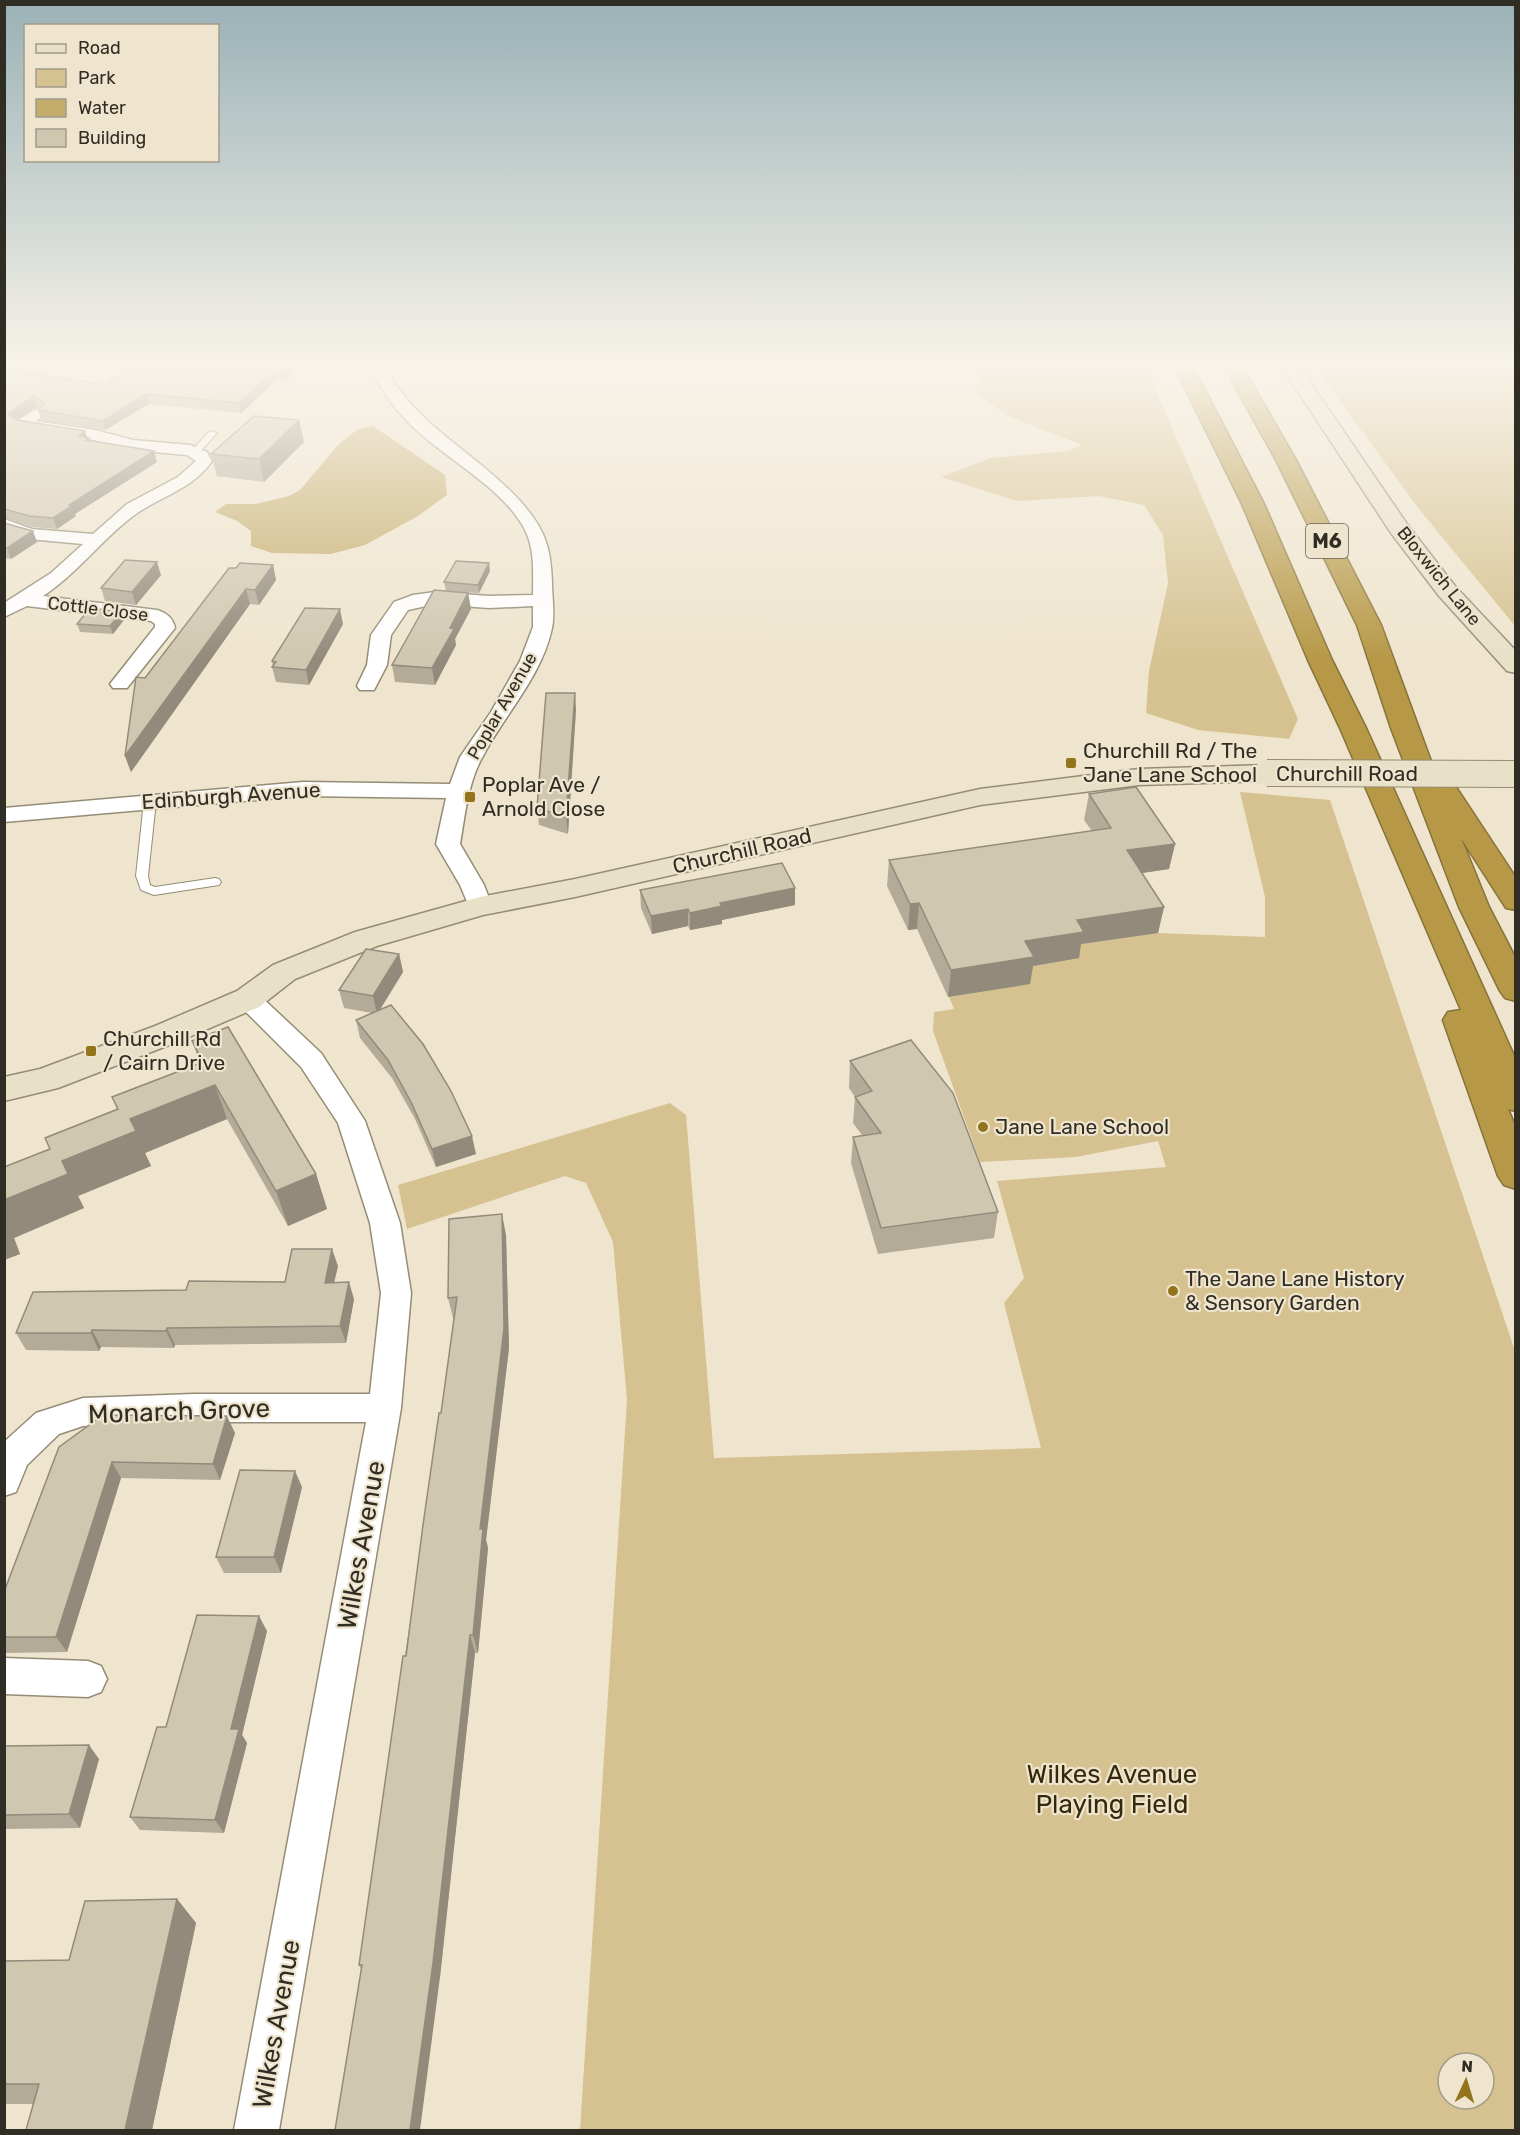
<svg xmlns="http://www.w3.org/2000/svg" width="1520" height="2135" viewBox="0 0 1520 2135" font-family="Rubik,sans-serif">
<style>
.green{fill:#d6c290;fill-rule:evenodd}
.water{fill:#c4ac6b}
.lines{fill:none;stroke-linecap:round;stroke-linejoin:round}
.lane-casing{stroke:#948c76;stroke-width:2}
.street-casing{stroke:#948c76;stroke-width:3}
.secondary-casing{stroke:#948c76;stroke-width:3}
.highway-casing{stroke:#87733a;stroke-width:3}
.lane{fill:#fff;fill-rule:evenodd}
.street{fill:#fff;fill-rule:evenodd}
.secondary{fill:#e9e0c8;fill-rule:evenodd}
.highway{fill:#b69846;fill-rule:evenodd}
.secondary-bridge-casing{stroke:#948c76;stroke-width:28;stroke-linecap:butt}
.secondary-bridge{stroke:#e9e0c8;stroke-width:26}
.wall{fill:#b3ab97}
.shaded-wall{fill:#928b7b}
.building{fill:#d0c7b0;stroke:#928b7b;stroke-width:1.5}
.poi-dot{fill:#92751b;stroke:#efe5ce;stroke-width:2}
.labels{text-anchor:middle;stroke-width:4.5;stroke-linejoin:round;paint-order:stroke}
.far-street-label{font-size:18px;fill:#302d24;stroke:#efe5ce}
.shield{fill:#efe5ce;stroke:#696457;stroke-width:1.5}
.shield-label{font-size:20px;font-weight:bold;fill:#302d24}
.poi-label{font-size:21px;fill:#302d24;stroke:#efe5ce;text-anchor:start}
.street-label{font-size:21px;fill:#302d24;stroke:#efe5ce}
.near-street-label{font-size:26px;fill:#302d24;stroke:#efe5ce}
.near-park-label{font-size:26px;fill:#34290b;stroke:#efe5ce}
</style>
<rect width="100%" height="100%" fill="#efe5ce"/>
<g class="green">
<polygon points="982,363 1144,363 1298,719 1289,739 1198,730 1146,713 1149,671 1168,583 1163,535 1144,505 1099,496 1017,501 941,477 991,458 1068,451 1082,445 1008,416 976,392"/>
<polygon points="1312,363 1515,363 1515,626 1419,509"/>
<path d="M 1240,792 L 1330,800 L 1515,1351 L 1515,2130 L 580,2130 L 627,1400 L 613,1242 L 586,1183 L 565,1176 L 407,1229 L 398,1185 L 670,1103 L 686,1115 L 714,1458 L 1041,1448 L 1004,1303 L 1024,1278 L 997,1181 L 1166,1167 L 1158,1141 L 1076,1157 L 980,1162 L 933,1031 L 934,1012 L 954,1009 L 949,997 L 1029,984 L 1021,967 L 1067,937 L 1158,933 L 1265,937 L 1265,897 ZM 1448,2063 L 1484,2063 L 1484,2099 L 1448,2099 Z"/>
</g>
<polygon class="water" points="373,426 445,475 447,495 418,516 365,545 331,554 272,553 251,546 251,531 237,521 215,512 226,504 256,504 289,496 300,490 339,444 358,429"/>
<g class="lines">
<defs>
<g id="lane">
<polygon points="210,431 217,433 198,454 192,454 192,450"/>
<polygon points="150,798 156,801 148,876 150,885 155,887 215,878 219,879 221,882 219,885 154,895 141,890 136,876 144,801"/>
</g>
<g id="street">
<path d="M 369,363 L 383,363 C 413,425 476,452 520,501 C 545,529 551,547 552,583 C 552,597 555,614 552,628 C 542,676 505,714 483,756 C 468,782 465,815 460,844 L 484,885 L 492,906 L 489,911 L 480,914 L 471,911 L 460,885 L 436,844 L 446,798 L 303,796 L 4,822 L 4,808 L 303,782 L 450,784 L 460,757 L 491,712 L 520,661 L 533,627 L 533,606 L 489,608 L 435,604 L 408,610 L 391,635 L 387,665 L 374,690 L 360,690 L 357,686 L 367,665 L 371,635 L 394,602 L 413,595 L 435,592 L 489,596 L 533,595 C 533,573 535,552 526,532 C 505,487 439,456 406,420 C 391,404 377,383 369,363 Z"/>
<path d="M 38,408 L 46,413 L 36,421 L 95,430 L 133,440 L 190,445 L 207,452 L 212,461 C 192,490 160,496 133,516 C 100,541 79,572 43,596 L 157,610 C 167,613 173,618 175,628 L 127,688 L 113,688 L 110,684 L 155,627 L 155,624 L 151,621 L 27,606 L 4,617 L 4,603 L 51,573 L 83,544 L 29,539 L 4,530 L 4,519 L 32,529 L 93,534 L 127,504 L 178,477 L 196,461 L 187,455 L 132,450 L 94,440 L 21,428 L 13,423 Z"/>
<polygon points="248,990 257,993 321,1053 365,1121 400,1223 411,1293 401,1408 279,2130 234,2130 366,1422 194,1422 83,1426 59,1434 27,1465 16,1492 4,1496 4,1442 36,1413 83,1398 194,1394 370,1394 381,1293 370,1223 338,1123 301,1067 239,1005 235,999 239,993"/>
<polygon points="4,1658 88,1661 101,1666 107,1679 101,1692 88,1697 4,1694"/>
</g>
<g id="secondary">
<polygon points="1279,363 1297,363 1407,524 1455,586 1516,651 1516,673 1507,671 1439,596 1391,533"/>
<polygon points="1267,765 1276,767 1280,773 1276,779 1267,781 1139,785 980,805 575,897 483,915 377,946 295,979 259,1007 177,1042 58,1088 4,1101 4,1077 40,1069 155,1026 237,991 273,965 355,932 480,897 575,879 980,789 1139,769"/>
</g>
<g id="highway">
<polygon points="1173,363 1191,363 1264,504 1332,660 1366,728 1516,1060 1516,1111 1508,1109 1516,1128 1516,1189 1504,1185 1498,1176 1443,1020 1448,1012 1461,1010 1340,728 1308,660 1242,504"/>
<polygon points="1222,363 1240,363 1296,460 1381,625 1439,783 1454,784 1516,878 1516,910 1506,908 1461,838 1489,907 1516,959 1516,1001 1505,998 1500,991 1459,907 1391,728 1357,625 1276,460"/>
</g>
</defs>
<use href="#lane" class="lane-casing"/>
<use href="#street" class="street-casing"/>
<use href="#secondary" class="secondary-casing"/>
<use href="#highway" class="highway-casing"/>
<use href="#lane" class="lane"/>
<use href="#street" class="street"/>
<use href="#secondary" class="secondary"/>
<use href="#highway" class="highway"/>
<defs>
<polyline id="secondary-bridge" points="1267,773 1516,774"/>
</defs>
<use href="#secondary-bridge" class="secondary-bridge-casing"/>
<use href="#secondary-bridge" class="secondary-bridge"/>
</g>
<g class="wall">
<polygon points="4,363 26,363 13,371 106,385 135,363 305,363 284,381 277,380 241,413 149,404 105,430 41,420 38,410 40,408 37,406 17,420 85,431 87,437 90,441 157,462 75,514 76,516 57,529 32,527 4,518"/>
<polygon points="299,420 304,442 264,482 217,476 211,454"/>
<polygon points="4,523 37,542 11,559 4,558"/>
<polygon points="273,565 276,580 259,605 250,604 131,772 125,756 145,678 236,568"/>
<polygon points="490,571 479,593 446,591 444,582"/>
<polygon points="161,575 136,605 105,601 101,588"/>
<polygon points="468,593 471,609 455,639 456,645 435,685 395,682 392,665"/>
<polygon points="124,620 113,634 80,632 77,624"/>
<polygon points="343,624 309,685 276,682 272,667 273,666 272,661"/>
<polygon points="576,709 568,834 539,825 537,808"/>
<polygon points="1089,794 1175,844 1169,869 1142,873 1164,907 1158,933 1081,944 1079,958 1033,966 1030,984 948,997 917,929 908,930 887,886 889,860 1092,831 1084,820"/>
<polygon points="795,888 795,905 722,920 722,924 690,930 688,926 652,934 641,908 640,890"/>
<polygon points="399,954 403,972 380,1010 476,1154 436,1167 415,1119 392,1078 360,1038 356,1020 372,1013 344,1008 339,990"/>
<polygon points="192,1041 316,1174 327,1209 288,1226 227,1119 145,1153 151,1166 78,1196 84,1208 14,1238 20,1254 4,1260 4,1167 50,1149 117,1109 112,1097 200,1063"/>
<polygon points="850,1061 998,1212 994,1238 878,1254 851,1163 853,1137 862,1135 853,1123 855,1097 849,1088"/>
<polygon points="506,1235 509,1348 486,1540 488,1548 478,1653 475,1653 440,1977 361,1969 359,1965 441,1413 454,1318 453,1318 448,1298"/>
<polygon points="338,1266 334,1282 354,1299 346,1343 175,1345 174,1348 101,1347 99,1351 26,1350 16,1333 186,1290 285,1282"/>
<polygon points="235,1433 220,1480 121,1478 67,1652 4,1653 4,1592 59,1447"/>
<polygon points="302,1487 281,1573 224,1573 216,1557"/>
<polygon points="267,1631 242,1735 247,1743 224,1833 140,1830 130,1817 166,1727"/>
<polygon points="4,1746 99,1759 80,1828 4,1829"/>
<polygon points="177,1899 196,1923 152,2130 26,2130 33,2104 4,2104 4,1961 69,1960"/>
</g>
<g class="shaded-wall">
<polygon points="7,363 26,363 4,376 4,365"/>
<polygon points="292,363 305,363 284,381 282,372"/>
<polygon points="275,371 277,380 241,413 239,403"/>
<polygon points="146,394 149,404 105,430 103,421"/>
<polygon points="34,396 37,406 11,424 8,414"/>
<polygon points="299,420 304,442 264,482 259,459"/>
<polygon points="85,431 87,439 89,438 92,448 78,436"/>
<polygon points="154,451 157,462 75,514 76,516 57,529 53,518 69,505"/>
<polygon points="33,531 37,542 11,559 7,548"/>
<polygon points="157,562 161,575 136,605 132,592"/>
<polygon points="489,563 490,571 479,593 478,585"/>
<polygon points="273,565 276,580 259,605 255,590"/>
<polygon points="246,589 250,604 131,772 125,756"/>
<polygon points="468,593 471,609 455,639 456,645 435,685 432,668 450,628"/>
<polygon points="340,609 343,624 309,685 306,670"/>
<polygon points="122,612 124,620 113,634 110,626"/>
<polygon points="575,693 576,709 568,834 566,817"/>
<polygon points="1175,844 1169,869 1122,876 1127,850"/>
<polygon points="795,888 795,905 722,920 722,924 690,930 690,913 720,903"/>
<polygon points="919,903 917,929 908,930 910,904"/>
<polygon points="1164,907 1158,933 1081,944 1079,958 1033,966 1030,984 948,997 951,970 1077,920"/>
<polygon points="688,909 688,926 652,934 651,916"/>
<polygon points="399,954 403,972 377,1014 373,996"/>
<polygon points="215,1085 227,1119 145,1153 151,1166 78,1196 84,1208 14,1238 20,1254 4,1260 4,1200 62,1161 130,1119"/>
<polygon points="472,1136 476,1154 436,1167 432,1149"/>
<polygon points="316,1174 327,1209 288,1226 276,1191"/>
<polygon points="502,1214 506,1235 509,1348 486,1540 488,1548 478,1653 473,1635"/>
<polygon points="332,1249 338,1266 330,1300 325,1283"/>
<polygon points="349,1282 354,1299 346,1343 340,1326"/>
<polygon points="167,1328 175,1345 174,1348 166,1331"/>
<polygon points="92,1330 101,1347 99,1351 91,1333"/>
<polygon points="227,1416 235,1433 220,1480 213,1464"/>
<polygon points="112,1462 121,1478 67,1652 56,1637"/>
<polygon points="295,1471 302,1487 281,1573 274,1557"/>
<polygon points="259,1616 267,1631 242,1735 247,1743 224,1833 215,1820 231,1729"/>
<polygon points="470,1635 475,1653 440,1977 420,2130 410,2130"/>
<polygon points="89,1745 99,1759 80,1828 69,1814"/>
<polygon points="177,1899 196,1923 152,2130 125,2130"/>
</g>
<g class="building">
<polygon points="135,363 292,363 282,372 275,371 239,403 146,394 103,421 38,410 45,403 34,396 8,414 17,420 85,431 78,436 89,438 86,440 154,451 69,505 72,506 53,518 29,516 4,509 4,371 6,370 106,385"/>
<polygon points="254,416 299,420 259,459 211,454"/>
<polygon points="4,523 33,531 7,548 4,548"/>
<polygon points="125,560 157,562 132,592 101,588"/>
<polygon points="456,561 489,563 478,585 444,582"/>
<polygon points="240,563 273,565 255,590 246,589 125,756 136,677 145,678 229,568 236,568"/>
<polygon points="434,590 468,593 450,628 454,629 432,668 392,665"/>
<polygon points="90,608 122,612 110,626 77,624"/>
<polygon points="305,608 340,609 306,670 272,667 276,662 272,661"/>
<polygon points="546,693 575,693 566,817 537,808"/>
<polygon points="1136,787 1175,844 1127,850 1164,907 1077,920 1084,932 1025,941 1034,957 951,970 919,903 910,904 889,860 1111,828 1089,794"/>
<polygon points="782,863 795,888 720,903 722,906 690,913 688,909 651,916 640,890"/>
<polygon points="366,949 399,954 373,996 339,990"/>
<polygon points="391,1005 423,1044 451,1091 472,1136 432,1149 411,1102 388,1060 356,1020"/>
<polygon points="228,1027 316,1174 276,1191 215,1085 130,1119 136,1131 62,1161 68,1174 4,1200 4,1167 50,1149 45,1138 118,1109 112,1097 203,1062 192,1041"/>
<polygon points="911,1040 953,1093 998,1212 881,1228 853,1137 881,1133 855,1097 872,1091 850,1061"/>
<polygon points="502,1214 504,1328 480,1529 483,1529 473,1635 470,1635 433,1963 410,2130 335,2130 362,1965 359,1965 403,1656 406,1656 423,1525 439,1413 441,1413 457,1297 448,1298 449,1219"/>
<polygon points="292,1249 332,1249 325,1283 349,1282 340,1326 167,1328 166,1331 92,1330 91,1333 16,1333 33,1292 186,1290 189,1281 285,1282"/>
<polygon points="103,1415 227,1416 213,1464 112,1462 56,1637 4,1637 4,1592 59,1447"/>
<polygon points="240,1470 295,1471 274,1557 216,1557"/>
<polygon points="197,1615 259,1616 231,1729 239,1729 215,1820 130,1817 157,1727 166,1727"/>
<polygon points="89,1745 69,1814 4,1815 4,1746"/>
<polygon points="177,1899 125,2130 26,2130 39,2084 4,2084 4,1961 69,1960 85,1901"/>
</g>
<linearGradient id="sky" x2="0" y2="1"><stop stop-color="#99b1b6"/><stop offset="0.55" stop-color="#f8f3e9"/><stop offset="1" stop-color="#f8f3e9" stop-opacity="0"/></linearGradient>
<rect width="1520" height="662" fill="url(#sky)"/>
<g class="poi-dot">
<rect x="1065" y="757" width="12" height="12" rx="3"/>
<rect x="464" y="791" width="12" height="12" rx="3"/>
<rect x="85" y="1045" width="12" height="12" rx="3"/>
<circle cx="983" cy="1127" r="6"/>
<circle cx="1173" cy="1291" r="6"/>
</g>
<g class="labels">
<g class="far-street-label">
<text transform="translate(1439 576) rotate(51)" y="6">Bloxwich Lane</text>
<text transform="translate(98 609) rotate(7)" y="6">Cottle Close</text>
<text transform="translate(502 706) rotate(-60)" y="6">Poplar Avenue</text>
</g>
<rect class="shield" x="1306" y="524" width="42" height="34" rx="4.5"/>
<g class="shield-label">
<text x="1327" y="548">M6</text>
</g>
<g class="poi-label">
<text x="1083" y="758">Churchill Rd / The<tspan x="1083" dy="24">Jane Lane School</tspan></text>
<text x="482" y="792">Poplar Ave /<tspan x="482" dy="24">Arnold Close</tspan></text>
<text x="103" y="1046">Churchill Rd<tspan x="103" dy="24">/ Cairn Drive</tspan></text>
<text x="995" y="1134">Jane Lane School</text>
<text x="1185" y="1286">The Jane Lane History<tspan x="1185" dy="24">&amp; Sensory Garden</tspan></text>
</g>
<g class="street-label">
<text x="1347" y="781">Churchill Road</text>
<text transform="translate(231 796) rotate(-4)" y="7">Edinburgh Avenue</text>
<text transform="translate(742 851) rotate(-13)" y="7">Churchill Road</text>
</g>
<g class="near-street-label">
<text transform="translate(179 1411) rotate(-2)" y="9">Monarch Grove</text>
<text transform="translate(361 1545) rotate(-80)" y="9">Wilkes Avenue</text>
<text transform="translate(276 2024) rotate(-80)" y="9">Wilkes Avenue</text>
</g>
<g class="near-park-label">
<text x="1112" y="1783">Wilkes Avenue<tspan x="1112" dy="30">Playing Field</tspan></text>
</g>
</g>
<rect width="1520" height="2135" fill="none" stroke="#302d24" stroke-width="12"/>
<rect x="24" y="24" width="195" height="138" fill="#efe5ce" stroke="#a39b8a" stroke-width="1.5"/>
<rect x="36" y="44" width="30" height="9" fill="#e9e0c8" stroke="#a39b8a" stroke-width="1.5"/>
<text x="78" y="54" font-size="18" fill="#302d24">Road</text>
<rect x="36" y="69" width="30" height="18" fill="#d6c290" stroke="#a39b8a" stroke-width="1.5"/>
<text x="78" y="84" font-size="18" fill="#302d24">Park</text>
<rect x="36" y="99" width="30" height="18" fill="#c4ac6b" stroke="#a39b8a" stroke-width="1.5"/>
<text x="78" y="114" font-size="18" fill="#302d24">Water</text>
<rect x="36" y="129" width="30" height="18" fill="#d0c7b0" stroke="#a39b8a" stroke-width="1.5"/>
<text x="78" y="144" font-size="18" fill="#302d24">Building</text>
<g transform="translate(1466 2081) rotate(4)"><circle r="28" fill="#efe5ce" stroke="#a39b8a" stroke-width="1.5"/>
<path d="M0-4.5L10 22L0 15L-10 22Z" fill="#92751b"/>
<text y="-9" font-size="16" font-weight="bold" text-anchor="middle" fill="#302d24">N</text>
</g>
</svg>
